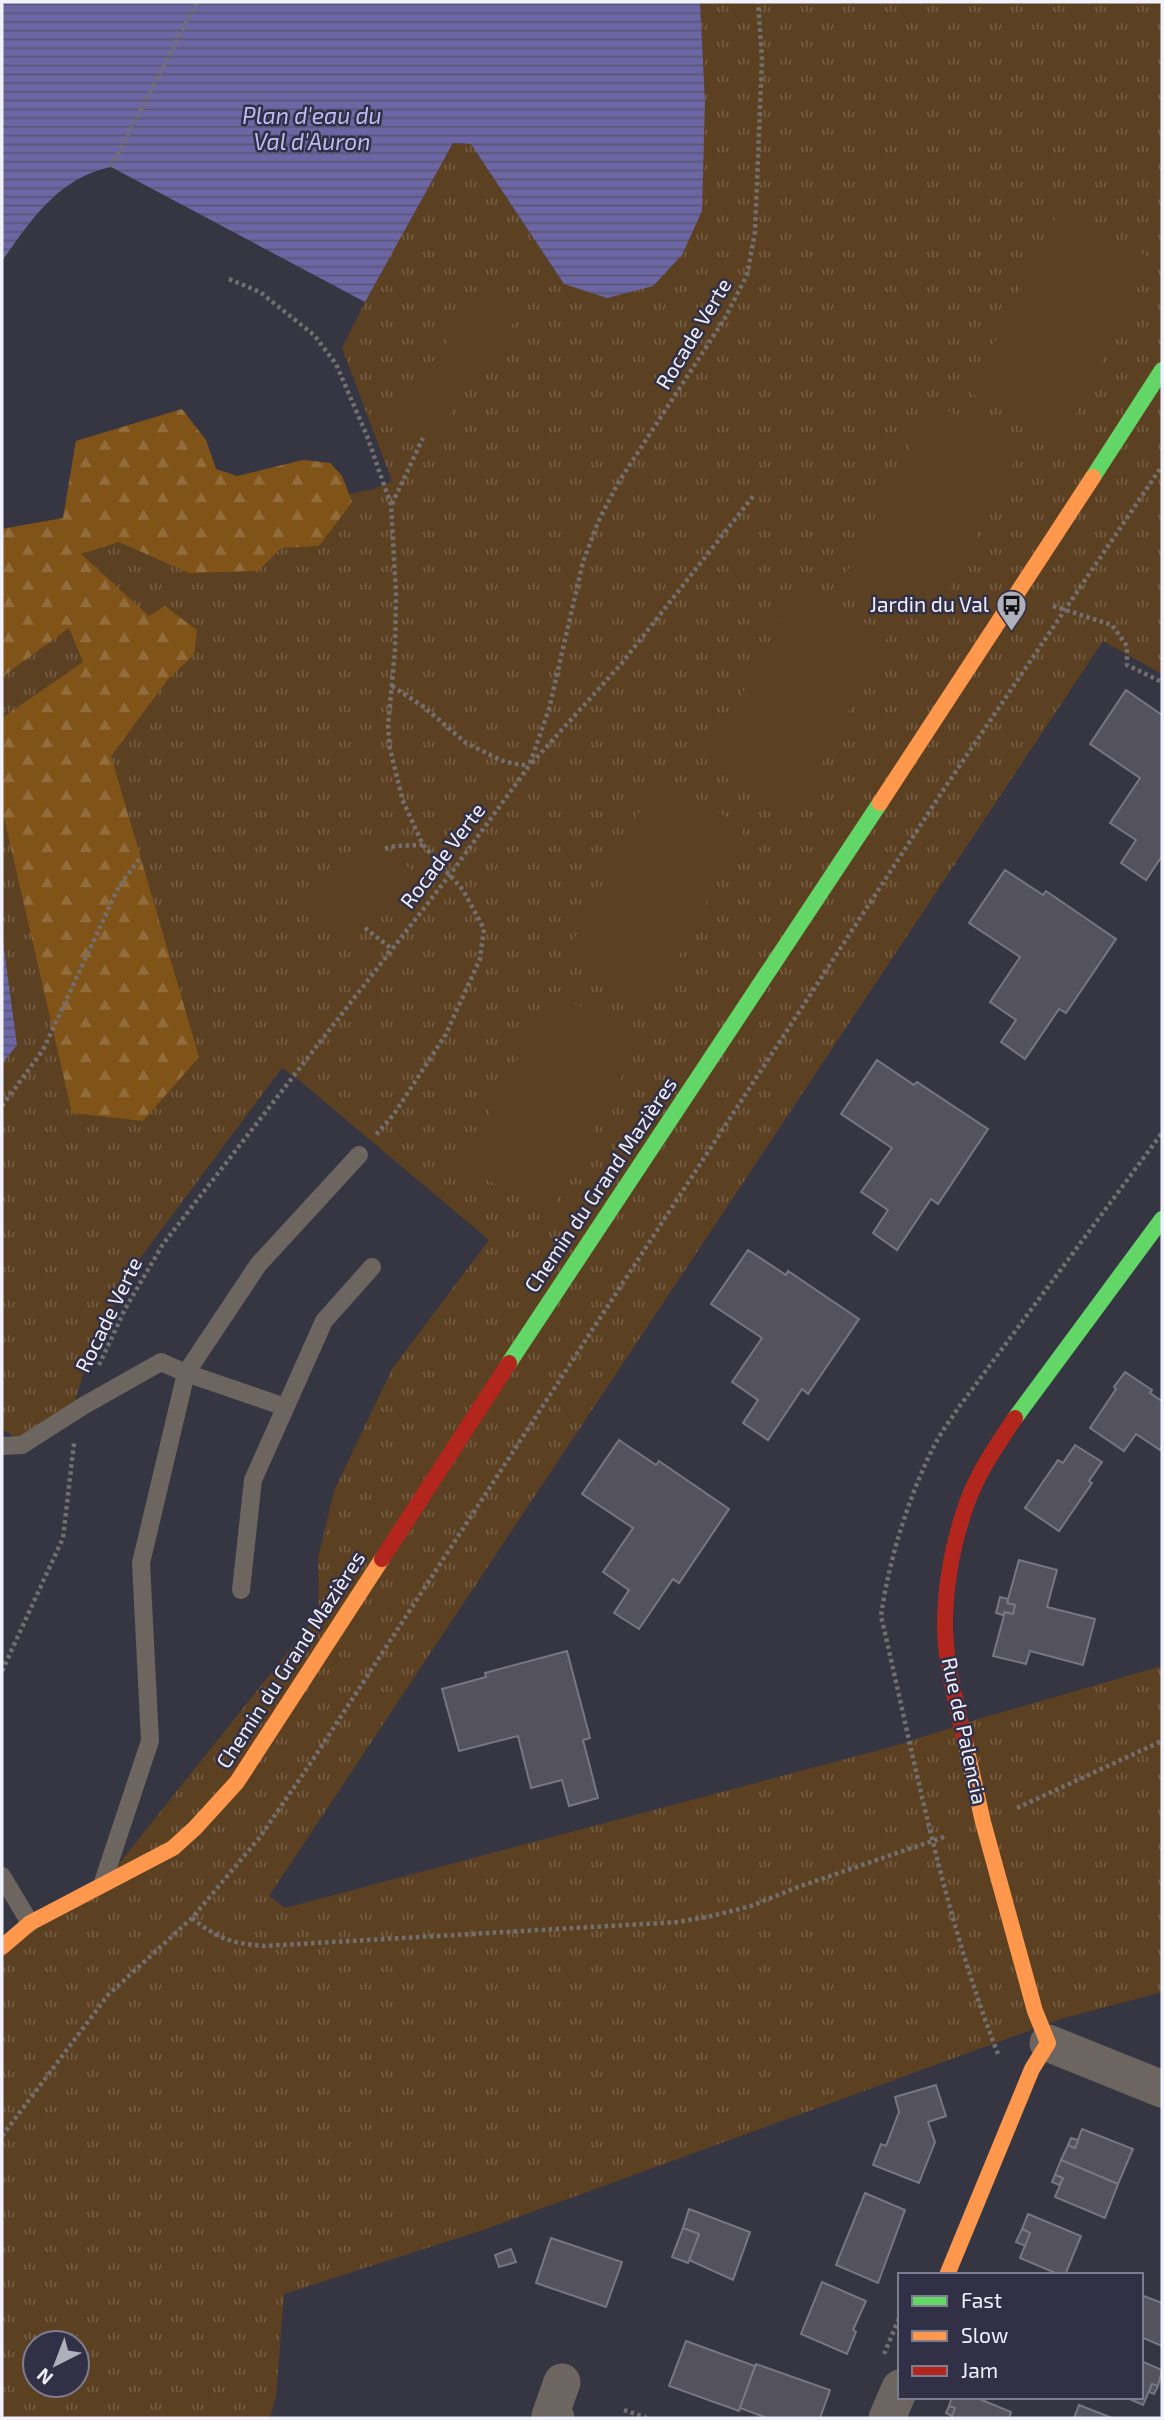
<svg xmlns="http://www.w3.org/2000/svg" width="1164" height="2420" viewBox="0 0 1164 2420" font-family="'Exo 2',sans-serif">
<style>
.grass{fill:url(#grass-tufts);fill-rule:evenodd}
.forest{fill:url(#forest-firs)}
.green{fill:#5c4022}
.water{fill:url(#water-rules)}
.building{fill:#53525d;stroke:#777682;stroke-width:2}
.lines{fill:none;stroke-linecap:round;stroke-linejoin:round}
.path{stroke:#736f6f;stroke-width:4.5;stroke-dasharray:3.5 3.5;stroke-linecap:butt}
.lane{stroke:#6c6560;stroke-width:18}
.street{stroke:#6c6560;stroke-width:37}
.fast{stroke:#63d668;stroke-width:16}
.slow{stroke:#ff974d;stroke-width:16}
.jam{stroke:#b3261e;stroke-width:16}
.labels{text-anchor:middle;stroke-width:5;stroke-linejoin:round;paint-order:stroke}
.street-label{font-size:21px;fill:#f2f1fe;stroke:#313047}
.poi-label{font-size:21px;fill:#f2f1fe;stroke:#313047;text-anchor:end}
.water-label{font-size:23px;font-style:italic;fill:#bfbbf5;stroke:#313047}
</style>
<defs>
<pattern id="grass-tufts" width="24" height="20" patternUnits="userSpaceOnUse" patternTransform="scale(1.75)"><rect width="24" height="20" fill="#5c4022"/><path d="M3 7l-1-3M5 7V3M7 7l1-3M15 17l-1-3M17 17v-4M19 17l1-3" fill="none" stroke="#745c43"/></pattern>
<pattern id="forest-firs" width="22" height="20" patternUnits="userSpaceOnUse" patternTransform="scale(1.75)"><rect width="22" height="20" fill="#805318"/><path d="M5 1l3.5 6h-7zM16 11l3.5 6h-7z" fill="#926c3b"/></pattern>
<pattern id="water-rules" width="6" height="5" patternUnits="userSpaceOnUse" patternTransform="scale(1.75)"><rect width="6" height="5" fill="#6d66a5"/><path d="M0 2.5h6" fill="none" stroke="#595674"/></pattern>
</defs>
<rect width="100%" height="100%" fill="#363542"/>
<path class="grass" d="M 700,2 L 1162,2 L 1162,674 L 1103,641 L 269,1896 L 285,1908 L 898,1745 L 975,1720 L 1162,1666 L 1162,1992 L 1061,2019 L 483,2230 L 284,2294 L 276,2396 L 270,2418 L 2,2418 L 2,1947 L 102,1885 L 319,1613 L 318,1558 L 334,1491 L 392,1369 L 489,1240 L 300,1081 L 282,1068 L 141,1257 L 90,1352 L 74,1404 L 21,1441 L 2,1429 L 2,1064 L 17,1045 L 2,934 L 2,529 L 63,518 L 76,441 L 182,409 L 206,440 L 216,469 L 237,476 L 303,460 L 330,463 L 342,476 L 349,494 L 374,489 L 392,481 L 342,348 L 365,302 L 453,143 L 471,144 L 564,284 L 705,101 ZM 35,2343 L 77,2343 L 77,2385 L 35,2385 Z"/>
<polygon class="forest" points="182,409 206,440 216,469 237,476 303,460 330,463 342,476 352,502 319,546 281,548 258,571 189,573 119,542 81,554 149,616 165,606 197,630 194,655 169,678 111,756 199,1057 143,1121 72,1113 2,809 2,718 83,662 69,628 2,677 2,529 63,518 76,441"/>
<g class="green">
<polygon points="1058,213 1151,258 1064,438 970,393"/>
<polygon points="490,280 526,305 430,442 394,417"/>
<polygon points="932,403 1021,448 932,625 843,580"/>
<polygon points="797,588 888,635 796,813 705,766"/>
<polygon points="655,781 745,826 655,1003 565,957"/>
<polygon points="369,836 411,870 350,945 338,936 341,932 312,908"/>
<polygon points="553,992 642,1039 550,1213 461,1166"/>
</g>
<g class="water">
<path d="M 2,2 L 700,2 L 705,101 L 702,211 L 682,255 L 653,286 L 607,298 L 564,284 L 471,144 L 453,143 L 365,302 L 111,167 C 58,178 31,220 2,261 Z"/>
<polygon points="2,934 17,1045 2,1064"/>
</g>
<g class="building">
<polygon points="1126,690 1162,715 1162,856 1146,880 1121,863 1136,840 1110,823 1140,778 1090,744"/>
<polygon points="1005,870 1043,895 1046,891 1116,939 1066,1013 1059,1009 1025,1059 1001,1042 1016,1020 990,1002 1020,957 969,923"/>
<polygon points="877,1060 914,1085 917,1082 988,1129 938,1204 931,1199 897,1250 873,1233 888,1210 861,1192 892,1148 841,1114"/>
<polygon points="748,1250 786,1275 788,1271 859,1319 808,1394 802,1389 768,1440 743,1423 758,1400 732,1382 762,1338 711,1304"/>
<polygon points="1125,1372 1152,1390 1150,1393 1162,1401 1162,1446 1160,1450 1136,1434 1124,1451 1090,1428 1116,1389 1114,1387"/>
<polygon points="619,1440 656,1465 659,1461 729,1509 679,1583 673,1579 639,1629 614,1613 629,1590 603,1572 633,1528 582,1494"/>
<polygon points="1075,1445 1102,1462 1089,1481 1092,1483 1059,1531 1025,1508 1058,1460 1063,1463"/>
<polygon points="1019,1560 1057,1570 1047,1607 1095,1619 1083,1665 1030,1651 1026,1664 993,1656 1005,1612 1013,1614 1015,1605 1007,1603"/>
<polygon points="1000,1597 1008,1599 1007,1603 1015,1605 1013,1614 1005,1612 1003,1615 996,1613"/>
<polygon points="567,1651 590,1738 583,1740 598,1798 569,1806 562,1780 531,1788 518,1736 459,1751 442,1689 486,1677 485,1673"/>
<polygon points="936,2085 946,2116 928,2122 935,2142 919,2183 873,2165 881,2144 886,2146 899,2112 895,2097"/>
<polygon points="1082,2129 1133,2149 1118,2184 1061,2160 1068,2145 1075,2148"/>
<polygon points="1071,2138 1078,2140 1075,2148 1068,2145"/>
<polygon points="1061,2160 1118,2184 1105,2218 1055,2197 1063,2178 1055,2175"/>
<polygon points="1055,2175 1063,2178 1059,2185 1052,2182"/>
<polygon points="865,2193 905,2210 878,2283 836,2265"/>
<polygon points="689,2209 750,2232 733,2280 689,2260 699,2234 683,2228"/>
<polygon points="1028,2214 1081,2236 1065,2275 1060,2275 1020,2258 1030,2233 1022,2229"/>
<polygon points="683,2228 699,2234 688,2263 672,2257"/>
<polygon points="1022,2229 1030,2233 1025,2246 1016,2242"/>
<polygon points="551,2238 622,2262 606,2307 536,2283"/>
<polygon points="511,2249 516,2262 499,2267 495,2255"/>
<polygon points="822,2282 866,2301 853,2330 856,2332 847,2354 801,2334"/>
<polygon points="1141,2295 1162,2303 1162,2346 1141,2337"/>
<polygon points="686,2341 755,2366 739,2411 669,2386"/>
<polygon points="1141,2361 1162,2370 1158,2386 1152,2384 1143,2405 1125,2397 1141,2397"/>
<polygon points="756,2364 830,2390 820,2418 767,2418 740,2408"/>
<polygon points="1152,2384 1158,2386 1154,2394 1149,2392"/>
<polygon points="952,2397 975,2397 1011,2412 1009,2418 951,2418 955,2408 949,2406"/>
<polygon points="1079,2405 1112,2418 1074,2418"/>
<polygon points="949,2406 955,2408 952,2416 946,2413"/>
</g>
<g class="lines">
<g class="path">
<polyline points="111,167 197,2"/>
<polyline points="229,279 260,292 314,335 336,364 367,436 391,505 396,593 395,650 388,726 390,749 403,801 423,845 463,890 484,929 480,959 446,1034 394,1114 375,1136"/>
<polyline points="392,504 423,438"/>
<polyline points="1053,606 1112,625 1127,646 1127,665 1162,682"/>
<polyline points="392,686 424,707 466,743 505,762 529,766"/>
<polyline points="532,763 622,663 754,495"/>
<polyline points="385,849 395,846 423,845"/>
<polyline points="365,928 392,949"/>
<polyline points="2,1106 43,1050 119,886 141,857"/>
<polyline points="99,1365 125,1309 163,1244 449,876 529,766 549,709 583,562 598,522 618,483 725,318 747,275 755,232 762,59 758,2"/>
<polyline points="2,1671 63,1538 74,1443"/>
<polyline points="1017,1808 1162,1741"/>
<path d="M 192,1918 C 218,1939 231,1943 264,1946 L 678,1922 L 712,1916 L 751,1906 L 798,1887 L 947,1836"/>
<path d="M 998,2054 C 943,1913 915,1762 881,1616 C 889,1559 909,1495 935,1444 C 942,1431 951,1419 959,1407 L 1162,1133"/>
<polyline points="2,2136 108,1995 192,1918 260,1837 310,1764 944,789 1162,466"/>
<polyline points="884,2354 900,2316"/>
<polyline points="624,2410 647,2418"/>
</g>
<g class="lane">
<polyline points="2,1446 22,1445 83,1406 161,1362 186,1373 285,1407"/>
<polyline points="241,1590 253,1480 324,1321 372,1267"/>
<polyline points="2,1876 30,1923"/>
<polyline points="103,1882 150,1741 141,1563 186,1373 258,1265 359,1155"/>
</g>
<g class="street">
<polyline points="1048,2043 1162,2089"/>
<polyline points="556,2418 550,2416 562,2382"/>
<polyline points="887,2418 900,2388"/>
</g>
<g class="fast">
<polyline points="1093,477 1162,370"/>
<polyline points="509,1363 880,803"/>
<polyline points="1015,1418 1162,1219"/>
</g>
<g class="slow">
<polyline points="880,803 1093,477"/>
<polyline points="2,1947 30,1923 173,1848 195,1828 237,1782 382,1559"/>
<polyline points="947,2275 1032,2069 1048,2043 1035,2011 983,1822 965,1742"/>
</g>
<g class="jam">
<polyline points="382,1559 509,1363"/>
<path d="M 965,1742 C 958,1711 949,1678 946,1646 C 942,1600 951,1547 967,1503 C 978,1472 997,1445 1015,1418"/>
</g>
</g>
<defs>
<symbol id="bus-pin" viewBox="-11 -11 22 30"><path d="M0 17L-7.5 6A9.5 9.5 0 1 1 7.5 6Z" fill="#b0afbc" stroke="#313047"/><path d="M-5-6H5V4H4V6H2V4H-2V6H-4V4H-5ZM-3.5-4V0h7V-4ZM-3.5 1.2v1.5H-2V1.2ZM2 1.2v1.5H3.5V1.2Z" fill="#111"/></symbol>
</defs>
<g fill-rule="evenodd">
<use href="#bus-pin" x="994" y="588" width="35" height="47"/>
</g>
<g class="labels">
<g class="street-label">
<text transform="translate(694 334) rotate(-59)" y="7">Rocade Verte</text>
<text transform="translate(443 856) rotate(-53)" y="7">Rocade Verte</text>
<text transform="translate(601 1185) rotate(-56)" y="7">Chemin du Grand Mazières</text>
<text transform="translate(109 1315) rotate(-64)" y="7">Rocade Verte</text>
<text transform="translate(291 1660) rotate(-57)" y="7">Chemin du Grand Mazières</text>
<text transform="translate(964 1731) rotate(78)" y="7">Rue de Palencia</text>
</g>
<g class="poi-label">
<text x="989" y="612">Jardin du Val</text>
</g>
<g class="water-label">
<text x="312" y="124">Plan d'eau du<tspan x="312" dy="26">Val d'Auron</tspan></text>
</g>
</g>
<rect width="1164" height="2420" fill="none" stroke="#f2f1fe" stroke-width="7"/>
<rect x="898" y="2273" width="245" height="126" fill="#313047" stroke="#7e7d90" stroke-width="2"/>
<rect x="912" y="2296" width="35" height="10" fill="#63d668" stroke="#7e7d90" stroke-width="2"/>
<text x="961" y="2308" font-size="21" fill="#f2f1fe">Fast</text>
<rect x="912" y="2331" width="35" height="10" fill="#ff974d" stroke="#7e7d90" stroke-width="2"/>
<text x="961" y="2343" font-size="21" fill="#f2f1fe">Slow</text>
<rect x="912" y="2366" width="35" height="10" fill="#b3261e" stroke="#7e7d90" stroke-width="2"/>
<text x="961" y="2378" font-size="21" fill="#f2f1fe">Jam</text>
<g transform="translate(56 2364) rotate(222)"><circle r="33" fill="#313047" stroke="#7e7d90" stroke-width="2"/>
<path d="M0-5L12 26L0 18L-12 26Z" fill="#b0afbc"/>
<text y="-10" font-size="19" font-weight="bold" text-anchor="middle" fill="#f2f1fe">N</text>
</g>
</svg>
